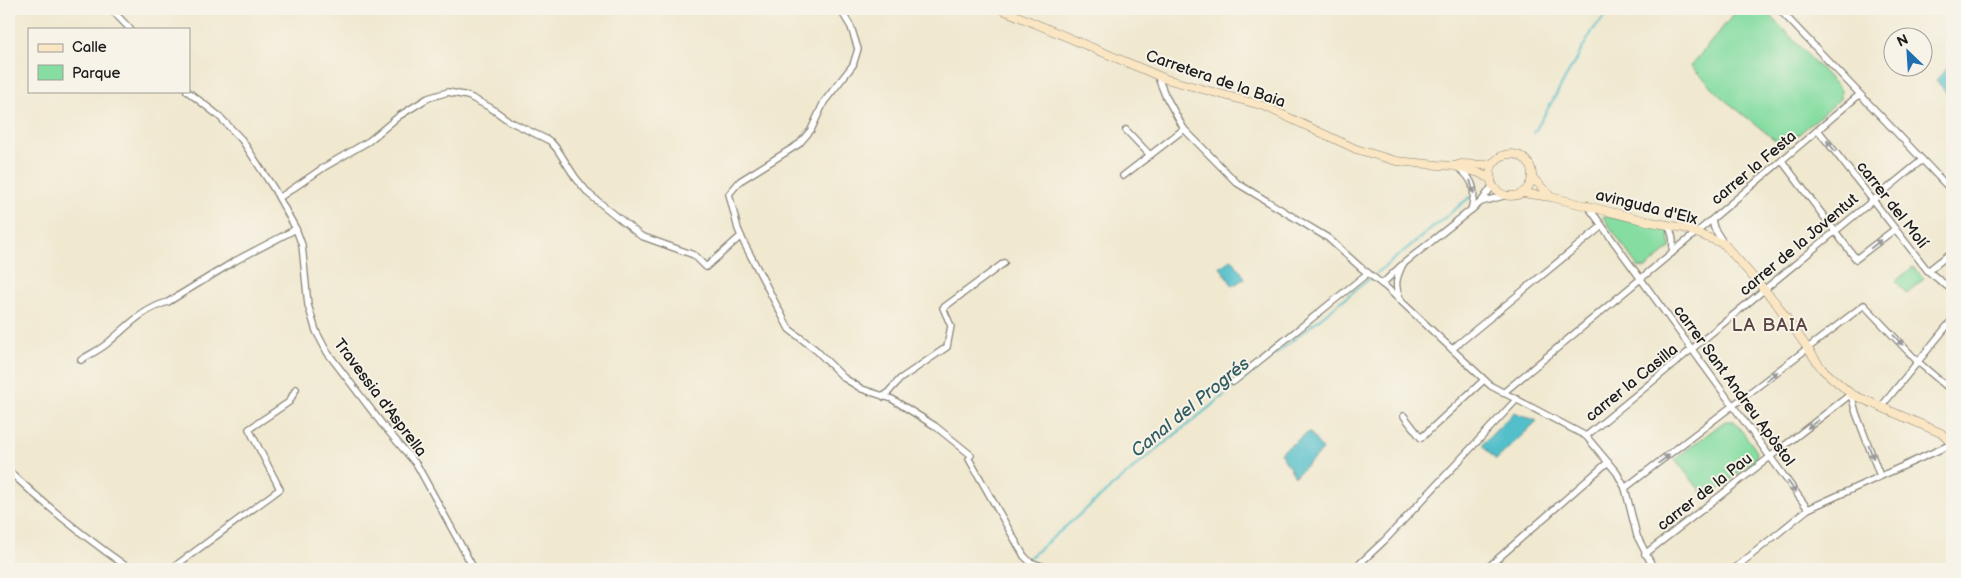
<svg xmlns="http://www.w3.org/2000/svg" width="1961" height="578" viewBox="0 0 1961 578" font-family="'Balsamiq Sans',sans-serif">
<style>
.green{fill:#86dda2;stroke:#517c5f}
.water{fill:#52bfca;stroke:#376e73}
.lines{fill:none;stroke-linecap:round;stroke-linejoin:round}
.stream{stroke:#52bfca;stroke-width:2}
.street-casing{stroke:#868276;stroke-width:8}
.secondary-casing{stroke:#868276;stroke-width:9}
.street{stroke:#fff;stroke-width:5.5}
.secondary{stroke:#fbe6c3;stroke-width:8}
.oneway{fill:#999}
.labels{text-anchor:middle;stroke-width:4;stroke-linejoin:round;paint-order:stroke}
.street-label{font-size:16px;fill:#1c1c1c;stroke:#f7f3e8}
.water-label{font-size:18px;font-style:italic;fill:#325d62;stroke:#f7f3e8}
.quarter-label{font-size:19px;letter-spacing:1px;fill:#5c4644;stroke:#f7f3e8}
</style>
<rect width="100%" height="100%" fill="#f7f3e8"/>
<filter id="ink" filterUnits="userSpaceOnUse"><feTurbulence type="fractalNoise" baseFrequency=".02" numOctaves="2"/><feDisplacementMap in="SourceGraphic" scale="10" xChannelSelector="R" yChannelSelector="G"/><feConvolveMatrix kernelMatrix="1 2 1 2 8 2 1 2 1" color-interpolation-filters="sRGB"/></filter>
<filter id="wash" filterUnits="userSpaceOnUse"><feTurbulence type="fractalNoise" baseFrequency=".0096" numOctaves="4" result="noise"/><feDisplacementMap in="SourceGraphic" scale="20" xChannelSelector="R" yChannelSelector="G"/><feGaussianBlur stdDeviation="1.12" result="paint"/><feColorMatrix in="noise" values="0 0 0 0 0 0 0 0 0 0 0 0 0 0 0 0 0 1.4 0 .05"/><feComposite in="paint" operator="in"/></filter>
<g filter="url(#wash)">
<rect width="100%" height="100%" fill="#f0e8cf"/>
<g class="green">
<polygon points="1738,9 1764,9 1841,90 1840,99 1784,147 1725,100 1691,66"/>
<polygon points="1605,216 1668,230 1671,247 1646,268 1638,267 1603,217"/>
<polygon points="1913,267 1924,278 1907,294 1896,281"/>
<polygon points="1725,421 1734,421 1757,451 1756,459 1707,499 1675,459"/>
</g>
<g class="water">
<polygon points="1952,63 1952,92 1949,96 1936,80"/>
<polygon points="1232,259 1245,278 1233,286 1220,267"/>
<polygon points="1514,412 1537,421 1496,460 1482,445"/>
<polygon points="1309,432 1323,450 1295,476 1280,453"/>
</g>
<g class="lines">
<g class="stream">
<polyline points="1534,133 1593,30 1611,9"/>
<polyline points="1377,273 1470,197"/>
<polyline points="1030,557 1141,462 1369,279"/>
<polyline points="1016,569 1025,561"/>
</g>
</g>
</g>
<g filter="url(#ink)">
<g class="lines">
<defs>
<g id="street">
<polyline points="111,9 130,29"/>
<polyline points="840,9 851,27 858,49 853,65 824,102 811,130 799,144 740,181 729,194 738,229 744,243 789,329 816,350 844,378 862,389 892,399 935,426 971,455"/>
<polyline points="1779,9 1952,191"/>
<polyline points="1157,75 1165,95 1184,129 1237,183 1328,238 1360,267 1386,287 1491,386 1586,436 1617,473 1625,488 1637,536 1654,569"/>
<polyline points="187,91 219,116 242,140 274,189 296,229 302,245 308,305 316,331 327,352 382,424 417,465 474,569"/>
<polyline points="1126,130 1150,155"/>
<polyline points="1818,130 1928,271 1952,290"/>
<polyline points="1782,161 1856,259 1895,229"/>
<path d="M 1460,169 C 1475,181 1476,192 1471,210"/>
<polyline points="1123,176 1184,129"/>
<polyline points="279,198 326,166 369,141 399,116 428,98 448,92 468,96 491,108 509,121 550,141 557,149 575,177 589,194 641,236 694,255 706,267 741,236"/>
<polyline points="1481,202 1507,195"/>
<polyline points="1587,205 1808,509"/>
<polyline points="1712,220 1714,228 1724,244"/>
<path d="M 1668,225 C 1673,235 1674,241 1672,253"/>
<polyline points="1928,271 1952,252"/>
<polyline points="1382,284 1403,264 1481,202 1493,185"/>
<path d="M 1401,300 C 1394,286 1396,279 1402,266"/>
<polyline points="1452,349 1602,226"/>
<path d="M 81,360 C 90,354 102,349 110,341 C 129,325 143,309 168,302 L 235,261 L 296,229"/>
<polyline points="1233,382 1368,273"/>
<polyline points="1503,393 1697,232 1859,95"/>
<polyline points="884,397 900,379 947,347 951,326 943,308 1004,263"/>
<polyline points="1881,407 1952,320"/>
<polyline points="1404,416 1421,438 1484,380"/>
<polyline points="1586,436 1922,160"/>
<polyline points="969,459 1024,556 1030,562 1051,569"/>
<path d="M 9,471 C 47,507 87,539 130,569"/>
<polyline points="1625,488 1864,305 1918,362 1952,391"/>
<polyline points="1645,554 1851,394 1856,413 1880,476"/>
<polyline points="171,569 280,489 249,429 289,402 296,389"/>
<polyline points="1354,569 1385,540 1517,399"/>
<polyline points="1486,569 1608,462"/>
<polyline points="1734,569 1808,509 1952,444"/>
</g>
<g id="secondary">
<polyline points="1001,9 1166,79 1264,106 1356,149 1396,161 1438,165 1455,166 1461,164 1485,165 1495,162"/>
<circle cx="1511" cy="175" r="21"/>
<polyline points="1457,167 1479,173 1491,179"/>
<polyline points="1533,178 1551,197"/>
<polyline points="1522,193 1551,197 1651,222 1684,228 1724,244 1776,303 1822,369 1851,394 1941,433 1952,444"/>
</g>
</defs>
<use href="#street" class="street-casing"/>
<use href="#secondary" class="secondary-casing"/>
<use href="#street" class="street"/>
<use href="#secondary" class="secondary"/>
</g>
<defs><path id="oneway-solid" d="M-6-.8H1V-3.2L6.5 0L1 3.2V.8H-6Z" transform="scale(1.25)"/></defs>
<g class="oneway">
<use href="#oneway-solid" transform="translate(1831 146) rotate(-128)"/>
<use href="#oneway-solid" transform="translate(1472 187) rotate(75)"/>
<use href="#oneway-solid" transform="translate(1876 244) rotate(-38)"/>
<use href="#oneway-solid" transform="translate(1898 340) rotate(46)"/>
<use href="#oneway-solid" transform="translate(1772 376) rotate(-38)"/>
<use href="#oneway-solid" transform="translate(1813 424) rotate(142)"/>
<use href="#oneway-solid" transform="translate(1871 452) rotate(69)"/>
<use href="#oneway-solid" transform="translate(1664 459) rotate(-37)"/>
<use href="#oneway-solid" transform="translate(1792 487) rotate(54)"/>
</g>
</g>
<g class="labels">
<g class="street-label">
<text transform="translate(1216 78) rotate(19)" y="6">Carretera de la Baia</text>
<text transform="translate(1753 167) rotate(-40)" y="6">carrer la Festa</text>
<text transform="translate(1893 204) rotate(52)" y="6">carrer del Molí</text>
<text transform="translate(1647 206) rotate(14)" y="6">avinguda d'Elx</text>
<text transform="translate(1798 244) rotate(-40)" y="6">carrer de la Joventut</text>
<text transform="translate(1631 382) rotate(-39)" y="6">carrer la Casilla</text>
<text transform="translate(1735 385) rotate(54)" y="6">carrer Sant Andreu Apòstol</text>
<text transform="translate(381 397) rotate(53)" y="6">Travessia d'Asprella</text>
<text transform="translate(1704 491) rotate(-38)" y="6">carrer de la Pau</text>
</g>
<g class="water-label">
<text transform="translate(1190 407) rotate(-39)" y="6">Canal del Progrés</text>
</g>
<g class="quarter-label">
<text x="1770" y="331">LA BAIA</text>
</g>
</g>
<rect width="1961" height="578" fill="none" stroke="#f7f3e8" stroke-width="30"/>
<rect x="28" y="28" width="162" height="65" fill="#f7f3e8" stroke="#9f9d96"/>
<rect x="38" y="44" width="25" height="8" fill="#fbe6c3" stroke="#9f9d96"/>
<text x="72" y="52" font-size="15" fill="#1c1c1c">Calle</text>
<rect x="38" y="65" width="25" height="15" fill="#86dda2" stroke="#9f9d96"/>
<text x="72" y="78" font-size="15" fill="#1c1c1c">Parque</text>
<g transform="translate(1908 52) rotate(335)"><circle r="24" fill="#f7f3e8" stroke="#9f9d96"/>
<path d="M0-4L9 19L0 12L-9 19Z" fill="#1f6fb2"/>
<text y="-8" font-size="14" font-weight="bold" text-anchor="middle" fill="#1c1c1c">N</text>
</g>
</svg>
